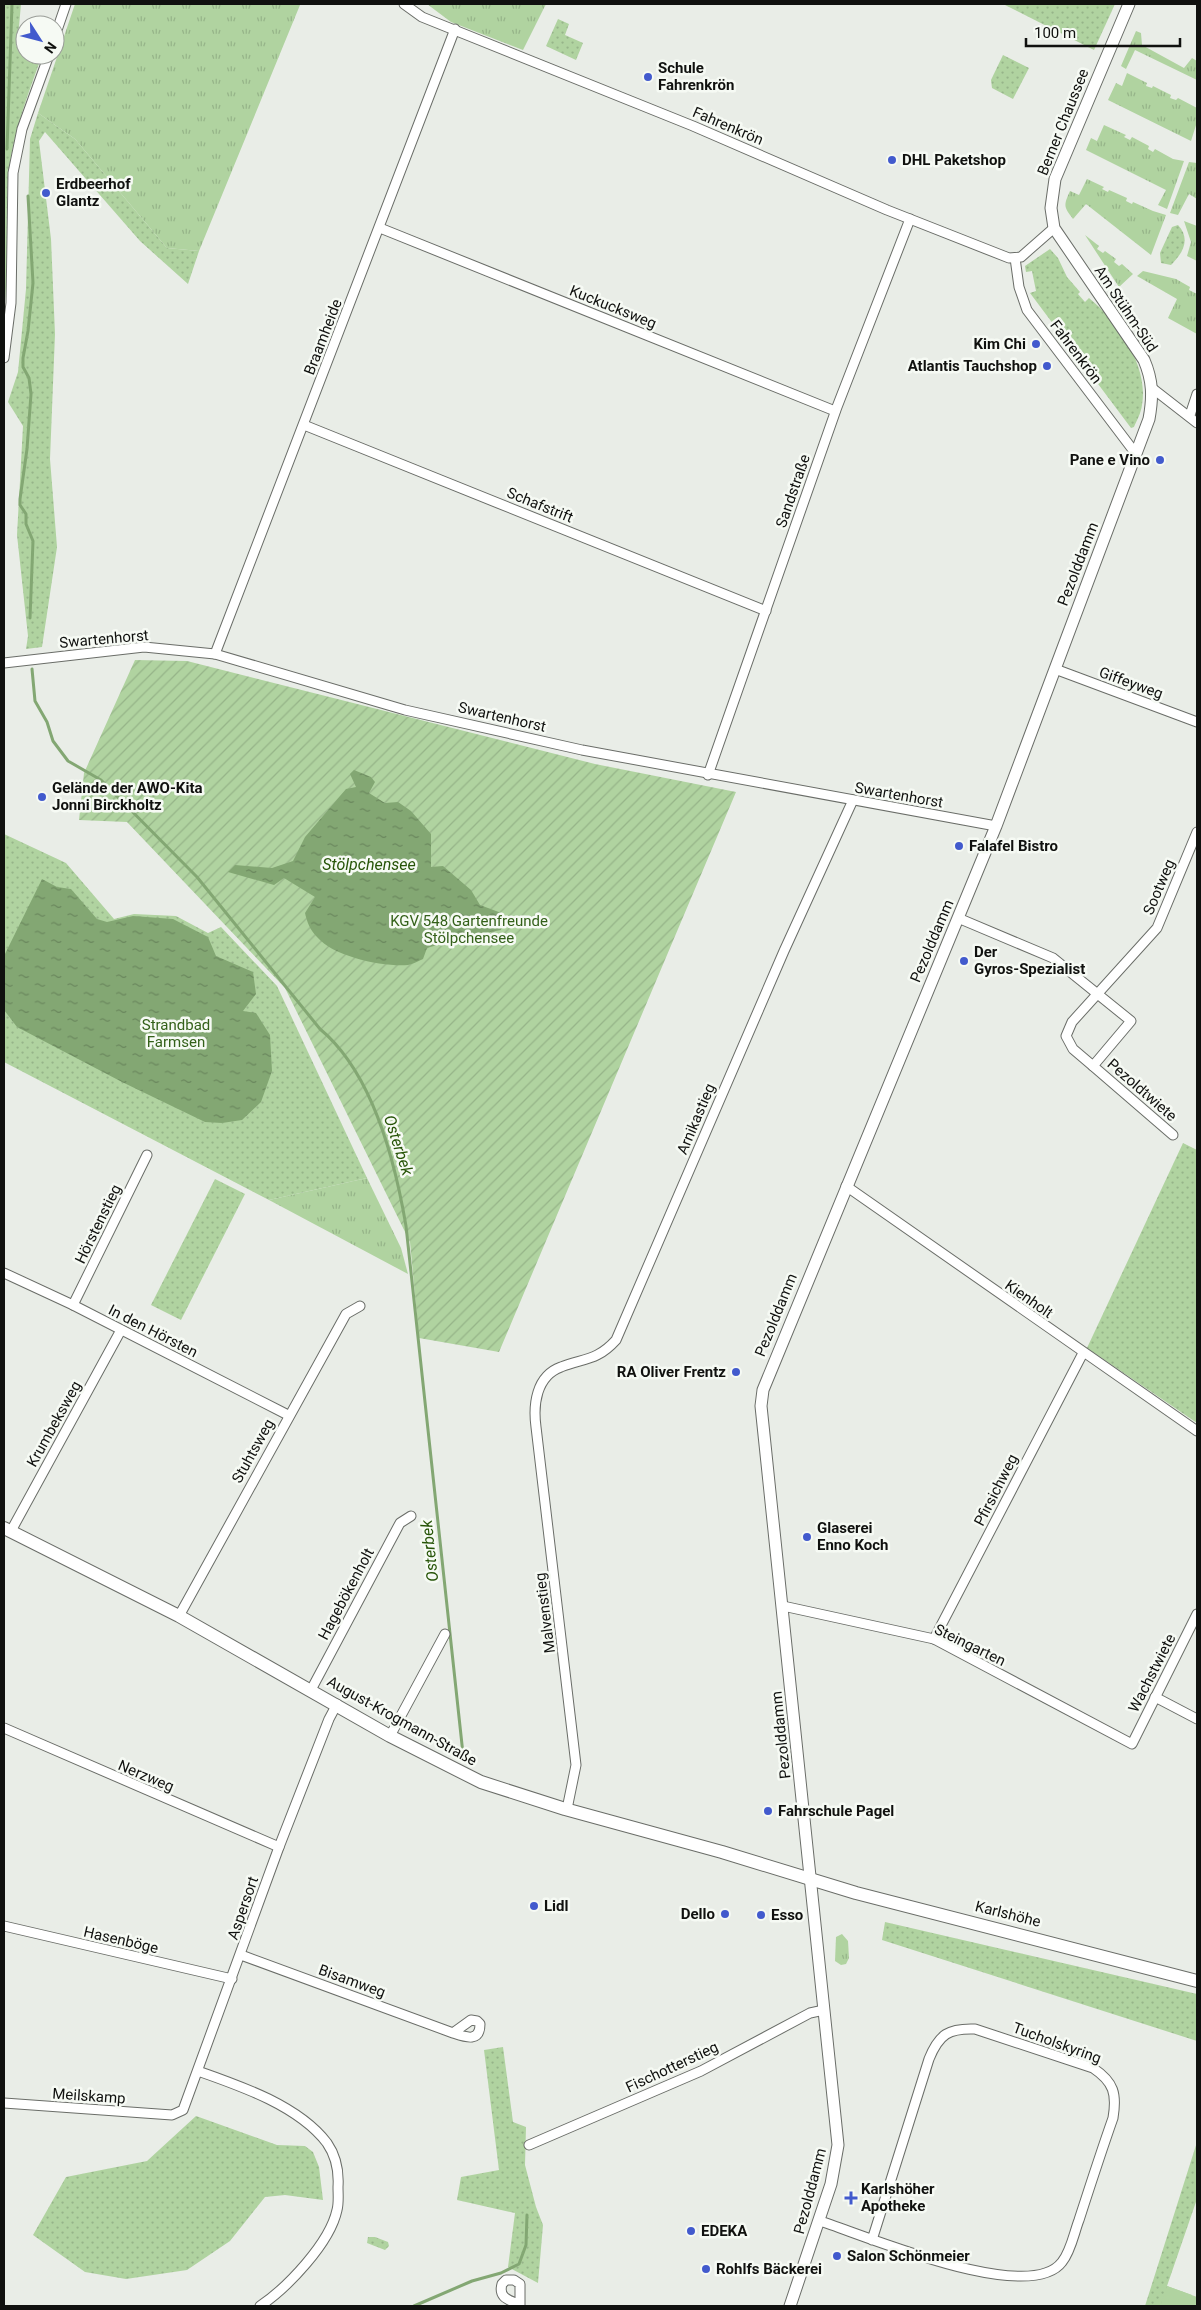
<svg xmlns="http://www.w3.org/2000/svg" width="1201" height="2310" viewBox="0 0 1201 2310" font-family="Roboto,sans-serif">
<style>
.grass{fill:url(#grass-tufts)}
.park{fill:url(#park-dots)}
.garden{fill:url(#garden-furrows)}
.pitch{fill:#b0d3a0}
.water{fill:url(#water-ripples)}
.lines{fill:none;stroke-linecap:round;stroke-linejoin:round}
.stream{stroke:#83a773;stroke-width:3}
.minor-casing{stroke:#6a6d68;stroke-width:11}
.tertiary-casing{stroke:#6a6d68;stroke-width:13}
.secondary-casing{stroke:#6a6d68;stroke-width:14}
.minor{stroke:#fff;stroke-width:9}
.tertiary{stroke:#fff;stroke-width:11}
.secondary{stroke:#fff;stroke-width:12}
.poi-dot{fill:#425acd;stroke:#f6faf4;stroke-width:2}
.labels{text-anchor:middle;stroke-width:5;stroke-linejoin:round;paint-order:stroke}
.poi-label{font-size:15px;font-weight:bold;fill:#10110f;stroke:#f6faf4;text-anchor:start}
.street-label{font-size:15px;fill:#10110f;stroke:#f6faf4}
.park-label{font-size:15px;fill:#34611a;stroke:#f6faf4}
.water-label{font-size:16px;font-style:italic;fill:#265407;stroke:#f6faf4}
</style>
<defs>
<pattern id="grass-tufts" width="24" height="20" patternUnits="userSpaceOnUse" patternTransform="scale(1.25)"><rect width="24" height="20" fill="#b0d3a0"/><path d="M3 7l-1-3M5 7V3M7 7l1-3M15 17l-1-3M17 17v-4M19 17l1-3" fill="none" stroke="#96b489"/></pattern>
<pattern id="park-dots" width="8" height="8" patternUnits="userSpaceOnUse" patternTransform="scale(1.25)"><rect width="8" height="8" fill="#b0d3a0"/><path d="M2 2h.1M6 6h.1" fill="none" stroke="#96b489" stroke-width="1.8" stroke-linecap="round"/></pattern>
<pattern id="garden-furrows" width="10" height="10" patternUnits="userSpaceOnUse" patternTransform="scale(1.25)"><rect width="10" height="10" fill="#b0d3a0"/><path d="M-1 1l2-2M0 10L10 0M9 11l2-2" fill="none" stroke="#96b489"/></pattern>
<pattern id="water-ripples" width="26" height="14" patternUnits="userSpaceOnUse" patternTransform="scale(1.25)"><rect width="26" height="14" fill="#83a773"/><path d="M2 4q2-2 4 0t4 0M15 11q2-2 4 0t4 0" fill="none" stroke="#6a875d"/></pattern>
</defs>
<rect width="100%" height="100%" fill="#e9ede7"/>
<g class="grass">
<polygon points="75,4 300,5 199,251 167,248 75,139 38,113"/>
<polygon points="427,4 426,4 546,4 523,50 451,22"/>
<polygon points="1136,31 1141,33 1142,45 1184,68 1192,58 1197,61 1197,80 1135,50 1126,69 1121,66"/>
<polygon points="1127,73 1147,83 1146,86 1152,88 1153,86 1171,95 1170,98 1176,100 1178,98 1197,108 1197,122 1191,141 1108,100 1116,83 1122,86"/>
<polygon points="1104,125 1126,135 1124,137 1130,140 1132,137 1149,146 1148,149 1153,152 1155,149 1173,159 1184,161 1167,209 1158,205 1166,190 1086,150 1091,138 1097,141"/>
<polygon points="1189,162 1197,163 1197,199 1189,194 1178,215 1170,213"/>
<path d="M 1087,179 L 1104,187 L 1102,189 L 1108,192 L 1109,190 L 1127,198 L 1126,201 L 1132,204 L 1133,202 L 1153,211 L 1166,215 L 1151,255 L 1086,204 L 1073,219 C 1064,207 1063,206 1070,191 L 1079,195 Z"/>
<polygon points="1184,221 1197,226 1197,261 1187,256 1191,242"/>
<polygon points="1085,235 1099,246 1097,249 1103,253 1105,251 1116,259 1114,262 1119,266 1122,264 1133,274 1119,287"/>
<polygon points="1143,271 1176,279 1190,287 1189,290 1197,294 1197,334 1168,318 1177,299 1137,276"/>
<polygon points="367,1178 401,1248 408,1274 269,1200"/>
<polygon points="842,1934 848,1941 849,1958 846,1964 841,1965 835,1961 836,1937"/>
</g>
<g class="park">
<path d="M 4,4 L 21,4 L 17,49 L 25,51 L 25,55 L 42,55 C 29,92 14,130 9,169 C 4,216 10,264 4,311 Z"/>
<polygon points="1003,4 1115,4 1094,50"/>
<polygon points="558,19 569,24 565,35 583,43 576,60 546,46"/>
<polygon points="1003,55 1029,68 1013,99 992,88 991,80"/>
<polygon points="38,113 75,139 167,248 199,251 188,284 140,241 45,132 39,141 51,239 55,334 50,459 57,547 42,647 26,649 28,636 17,535 23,426 8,402 18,372 26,289 30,139"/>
<path d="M 1178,225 C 1191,239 1183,253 1171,265 L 1161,263 L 1160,253 L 1172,227 Z"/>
<path d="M 1050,249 L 1058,258 L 1067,277 L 1080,292 L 1078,294 L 1085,302 L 1089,298 C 1118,322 1149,366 1142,405 C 1141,413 1137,420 1134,427 L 1131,428 L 1030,293 L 1036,291 L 1032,271 L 1026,272 L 1025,266 Z"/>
<polygon points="4,834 66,863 114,919 134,914 176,916 208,933 221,927 277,986 367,1178 269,1200 4,1062"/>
<polygon points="1183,1143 1197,1150 1197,1423 1087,1348"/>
<polygon points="215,1179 245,1194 181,1320 151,1305"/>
<polygon points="885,1922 1197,1994 1197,2041 882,1940"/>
<polygon points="503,2047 513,2122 526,2127 525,2165 536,2207 543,2225 538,2283 508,2267 515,2213 457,2200 461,2177 499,2170 484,2050"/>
<polygon points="196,2116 277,2145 305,2146 313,2152 319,2167 323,2200 285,2195 265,2197 230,2241 187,2270 126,2279 85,2272 33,2235 66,2177 147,2161"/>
<polygon points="1197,2142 1197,2199 1167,2286 1192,2295 1188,2306 1145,2306"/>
<polygon points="368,2237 375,2237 388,2242 389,2246 385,2250 367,2243"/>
</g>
<polygon class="garden" points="135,660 187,661 595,764 736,792 499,1352 419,1338 410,1242 285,988 127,822 79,820 84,773"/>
<polygon class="pitch" points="1167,2286 1197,2297 1197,2306 1160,2306"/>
<g class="water">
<path d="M 354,770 L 371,777 L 375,782 L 369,793 L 385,803 L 398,802 L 411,811 L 431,834 L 431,867 L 443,866 L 471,890 L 480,905 L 504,914 L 501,930 L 464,937 L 427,948 L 423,959 C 418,961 413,964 408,965 C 383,967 334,957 317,937 C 310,930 307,922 305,913 L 315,897 L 284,878 L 274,885 L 228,872 L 235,865 L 272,868 L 293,861 L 305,837 L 346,789 L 356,787 L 350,774 Z"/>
<polygon points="42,879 57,887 71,889 97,919 107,922 133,916 173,919 208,937 216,956 253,972 256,994 243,1011 256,1013 270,1035 272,1071 261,1102 242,1120 222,1123 205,1122 122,1082 17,1027 4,1010 4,956"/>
</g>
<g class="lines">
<g class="stream">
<polyline points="7,149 12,4"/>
<polyline points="28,196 33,283 28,331 23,358 23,367 29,378 31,394 27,449 20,499 20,505 26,514 26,524 33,541 30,618"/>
<path d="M 32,669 L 35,701 L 47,722 L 53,741 L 68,761 L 101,780 L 197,877 L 320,1029 C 373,1073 395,1161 406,1226 L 463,1754"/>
<polyline points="414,2306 472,2281 501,2273 519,2264 526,2245 527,2215"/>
</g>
<defs>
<g id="minor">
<polyline points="404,4 422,17 693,126 887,210 1009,258 1021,257 1054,228"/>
<polyline points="55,36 66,4"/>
<polyline points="380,228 835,411"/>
<polyline points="1015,258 1019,287 1027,310 1136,454"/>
<polyline points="4,358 11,303 13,173 22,129 49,55"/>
<polyline points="1152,388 1197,423"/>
<polyline points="1190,415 1197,394"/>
<polyline points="304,425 766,611"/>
<polyline points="215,654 455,29"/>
<polyline points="4,663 144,647 215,654 405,710 582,750 996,826"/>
<polyline points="1055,669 1197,722"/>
<polyline points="708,775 837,407 910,219"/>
<polyline points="958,918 1053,958 1131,1021 1093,1066 1073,1049 1066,1036 1072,1022 1157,928 1197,832"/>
<polyline points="1093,1066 1173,1135"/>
<polyline points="846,1186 1197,1431"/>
<polyline points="4,1273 73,1305 288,1415"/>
<polyline points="73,1305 147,1155"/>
<polyline points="11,1531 121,1330"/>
<polyline points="783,1606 934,1639 1132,1744 1197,1614"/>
<polyline points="179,1616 346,1314 360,1306"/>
<polyline points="934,1639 1083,1353"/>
<polyline points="311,1690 400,1523 411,1516"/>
<polyline points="1155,1697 1197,1719"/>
<polyline points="4,1728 279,1847"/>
<polyline points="390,1736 445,1634"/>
<path d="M 567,1809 L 576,1765 L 536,1427 C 533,1405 536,1376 561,1367 C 584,1358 597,1361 616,1340 L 784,951 L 853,800"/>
<polyline points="4,1926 232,1979"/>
<path d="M 241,1955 L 453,2033 C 465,2037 480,2043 480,2024 L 477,2021 L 471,2020 L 453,2033"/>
<path d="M 198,2071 C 241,2086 299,2106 327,2143 C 336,2156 339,2172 338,2187 C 338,2194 339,2203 337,2210 C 330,2243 287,2288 260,2306"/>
<polyline points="4,2103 172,2115 183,2110 279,1847 329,1719 337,1704"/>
<polyline points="529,2145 701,2071 810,2013 824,2010"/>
<path d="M 820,2221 C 864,2235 1029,2306 1062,2262 C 1071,2251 1074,2233 1079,2220 C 1090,2186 1101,2152 1113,2118 C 1117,2094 1114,2082 1093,2068 L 975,2029 C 949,2028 939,2034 929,2059 L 872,2240"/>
<path d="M 520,2305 C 509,2300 498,2298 502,2284 L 506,2280 L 514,2280 L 520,2284 L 520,2306"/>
</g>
<path id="tertiary" d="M 790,2306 L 831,2184 L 838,2145 L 761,1406 L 763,1390 L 996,826 L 1149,419 C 1153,397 1153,381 1144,360 L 1054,228 L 1051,208 L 1055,179 L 1129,4"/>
<polyline id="secondary" points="4,1528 179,1616 390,1736 481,1782 565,1809 722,1852 856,1893 1197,1981"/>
</defs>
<use href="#minor" class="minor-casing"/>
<use href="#tertiary" class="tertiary-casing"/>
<use href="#secondary" class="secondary-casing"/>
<use href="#minor" class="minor"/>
<use href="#tertiary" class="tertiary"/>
<use href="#secondary" class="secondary"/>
</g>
<g class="poi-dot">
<circle cx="648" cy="77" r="5"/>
<circle cx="892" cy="160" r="5"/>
<circle cx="46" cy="193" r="5"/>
<circle cx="1036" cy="344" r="5"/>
<circle cx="1047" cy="366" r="5"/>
<circle cx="1160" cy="460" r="5"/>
<circle cx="42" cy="797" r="5"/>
<circle cx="959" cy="846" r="5"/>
<circle cx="964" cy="961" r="5"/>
<circle cx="736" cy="1372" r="5"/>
<circle cx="807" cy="1537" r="5"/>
<circle cx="768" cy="1811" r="5"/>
<circle cx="534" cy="1906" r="5"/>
<circle cx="725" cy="1914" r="5"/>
<circle cx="761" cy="1915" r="5"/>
<path d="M848.5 2190.5h5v5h5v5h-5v5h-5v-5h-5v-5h5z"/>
<circle cx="691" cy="2231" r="5"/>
<circle cx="837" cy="2256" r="5"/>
<circle cx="706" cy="2269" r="5"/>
</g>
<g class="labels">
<g class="poi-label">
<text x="658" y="73">Schule<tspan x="658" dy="17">Fahrenkrön</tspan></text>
<text x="902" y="165">DHL Paketshop</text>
<text x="56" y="189">Erdbeerhof<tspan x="56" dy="17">Glantz</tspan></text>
<text x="1026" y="349" text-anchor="end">Kim Chi</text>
<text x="1037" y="371" text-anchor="end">Atlantis Tauchshop</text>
<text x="1150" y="465" text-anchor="end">Pane e Vino</text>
<text x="52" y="793">Gelände der AWO-Kita<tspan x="52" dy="17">Jonni Birckholtz</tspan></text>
<text x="969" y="851">Falafel Bistro</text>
<text x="974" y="957">Der<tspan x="974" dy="17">Gyros-Spezialist</tspan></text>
<text x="726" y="1377" text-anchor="end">RA Oliver Frentz</text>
<text x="817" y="1533">Glaserei<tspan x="817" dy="17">Enno Koch</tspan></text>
<text x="778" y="1816">Fahrschule Pagel</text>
<text x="544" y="1911">Lidl</text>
<text x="715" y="1919" text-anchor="end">Dello</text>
<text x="771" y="1920">Esso</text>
<text x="861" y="2194">Karlshöher<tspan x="861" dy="17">Apotheke</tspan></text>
<text x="701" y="2236">EDEKA</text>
<text x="847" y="2261">Salon Schönmeier</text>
<text x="716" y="2274">Rohlfs Bäckerei</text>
</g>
<g class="street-label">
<text transform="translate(1063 122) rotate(-68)" y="5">Berner Chaussee</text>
<text transform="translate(728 126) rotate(23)" y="5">Fahrenkrön</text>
<text transform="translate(613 307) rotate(22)" y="5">Kuckucksweg</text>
<text transform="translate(1126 309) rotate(56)" y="5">Am Stühm-Süd</text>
<text transform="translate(323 337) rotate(-69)" y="5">Braamheide</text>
<text transform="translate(1076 352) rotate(53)" y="5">Fahrenkrön</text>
<text transform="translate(793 491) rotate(-71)" y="5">Sandstraße</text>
<text transform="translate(540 505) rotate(22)" y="5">Schafstrift</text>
<text transform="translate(1078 564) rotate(-69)" y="5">Pezolddamm</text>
<text transform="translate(104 639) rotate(-5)" y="5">Swartenhorst</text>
<text transform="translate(1131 683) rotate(20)" y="5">Giffeyweg</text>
<text transform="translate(502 717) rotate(13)" y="5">Swartenhorst</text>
<text transform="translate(899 795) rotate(10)" y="5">Swartenhorst</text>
<text transform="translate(1159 887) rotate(-67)" y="5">Sootweg</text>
<text transform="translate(932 941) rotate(-67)" y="5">Pezolddamm</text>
<text transform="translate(1142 1090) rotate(41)" y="5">Pezoldtwiete</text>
<text transform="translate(696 1119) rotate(-67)" y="5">Arnikastieg</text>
<text transform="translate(98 1224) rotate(-64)" y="5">Hörstenstieg</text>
<text transform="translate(1029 1299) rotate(35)" y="5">Kienholt</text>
<text transform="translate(776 1315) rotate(-68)" y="5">Pezolddamm</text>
<text transform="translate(153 1331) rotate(27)" y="5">In den Hörsten</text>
<text transform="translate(54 1424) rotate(-61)" y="5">Krumbeksweg</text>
<text transform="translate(253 1451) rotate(-61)" y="5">Stuhtsweg</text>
<text transform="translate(996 1490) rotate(-63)" y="5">Pfirsichweg</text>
<text transform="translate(346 1594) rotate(-62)" y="5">Hagebökenholt</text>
<text transform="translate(545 1613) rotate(-97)" y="5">Malvenstieg</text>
<text transform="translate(970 1645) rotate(26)" y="5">Steingarten</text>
<text transform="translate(1152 1673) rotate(-63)" y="5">Wachstwiete</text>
<text transform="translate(402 1721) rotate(29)" y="5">August-Krogmann-Straße</text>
<text transform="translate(781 1735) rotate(-96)" y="5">Pezolddamm</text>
<text transform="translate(146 1776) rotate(23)" y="5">Nerzweg</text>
<text transform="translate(243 1908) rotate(-71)" y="5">Aspersort</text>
<text transform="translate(1008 1914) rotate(14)" y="5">Karlshöhe</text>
<text transform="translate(121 1940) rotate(13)" y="5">Hasenböge</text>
<text transform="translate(352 1981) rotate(20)" y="5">Bisamweg</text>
<text transform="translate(1057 2043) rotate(20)" y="5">Tucholskyring</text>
<text transform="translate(672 2067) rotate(-25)" y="5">Fischotterstieg</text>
<text transform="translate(89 2096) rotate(4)" y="5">Meilskamp</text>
<text transform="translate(810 2191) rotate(-75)" y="5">Pezolddamm</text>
</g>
<g class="park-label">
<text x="469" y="926">KGV 548 Gartenfreunde<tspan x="469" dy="17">Stölpchensee</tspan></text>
<text x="176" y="1030">Strandbad<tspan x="176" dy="17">Farmsen</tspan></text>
</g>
<g class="water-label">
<text x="369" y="870">Stölpchensee</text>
<text transform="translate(399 1145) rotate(72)" y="6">Osterbek</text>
<text transform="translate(429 1551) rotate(-96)" y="6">Osterbek</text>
</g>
</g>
<rect width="1201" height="2310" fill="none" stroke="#10110f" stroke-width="10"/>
<g transform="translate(40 40) rotate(126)"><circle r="24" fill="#f6faf4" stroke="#9a9d98"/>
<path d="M0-4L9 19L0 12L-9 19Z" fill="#425acd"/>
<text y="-8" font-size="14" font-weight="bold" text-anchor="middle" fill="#10110f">N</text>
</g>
<path d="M1026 38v8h154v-8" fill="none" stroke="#10110f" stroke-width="2.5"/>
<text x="1034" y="38" font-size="15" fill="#10110f" stroke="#f6faf4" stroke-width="4" paint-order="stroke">100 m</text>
</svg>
